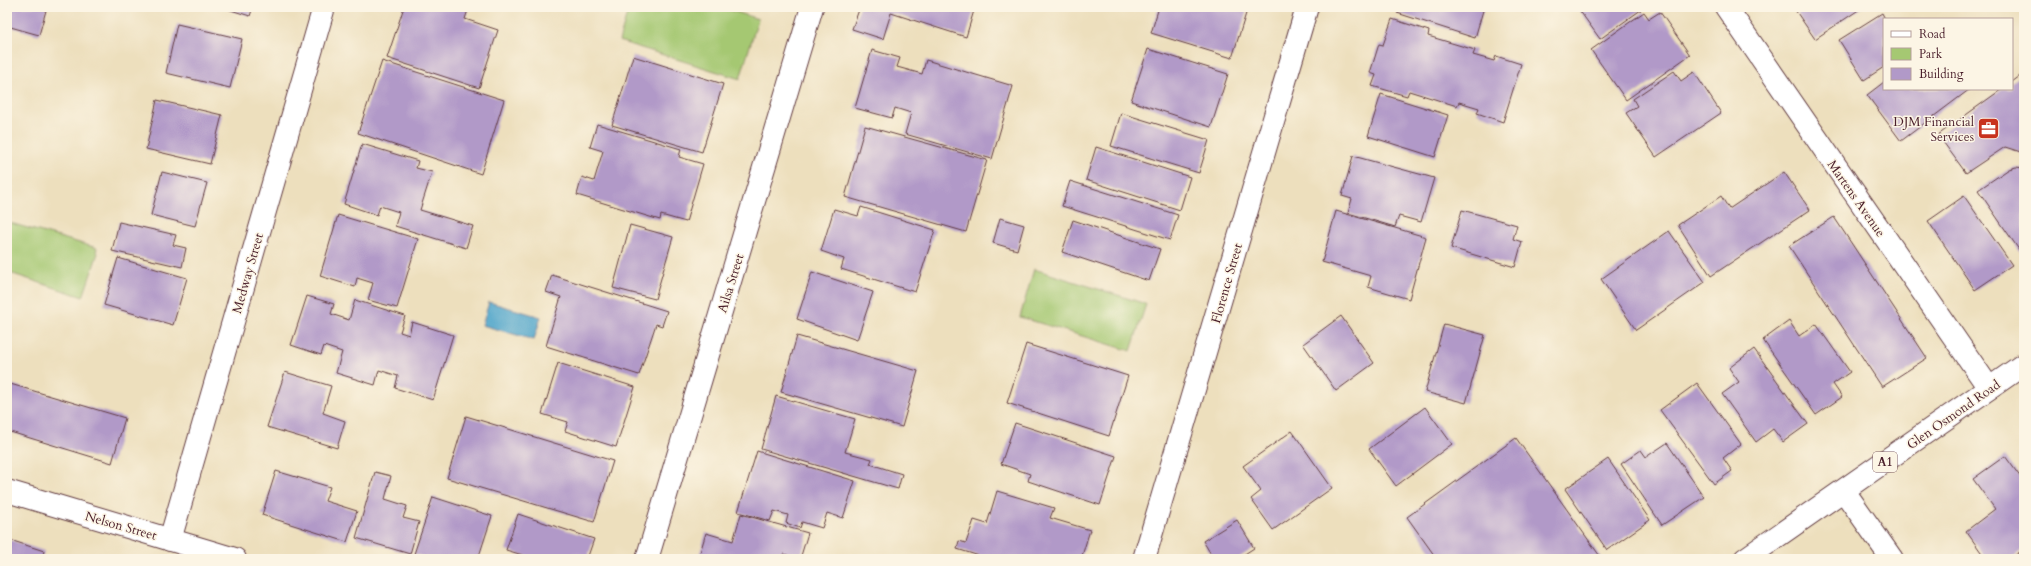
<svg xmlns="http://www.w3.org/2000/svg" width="2031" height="566" viewBox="0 0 2031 566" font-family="Cardo,serif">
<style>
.green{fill:#a5c872;stroke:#78744e}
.water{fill:#4fa5cb;stroke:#4c627b}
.building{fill:#b199c8}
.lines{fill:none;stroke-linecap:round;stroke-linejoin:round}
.minor-casing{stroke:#623c41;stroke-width:24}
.trunk-casing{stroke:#623c41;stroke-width:24}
.minor{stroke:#fff;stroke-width:22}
.trunk{stroke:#fff;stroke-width:22}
.labels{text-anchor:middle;stroke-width:3;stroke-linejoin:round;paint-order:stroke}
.shield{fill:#fcf5e5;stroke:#7f5f63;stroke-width:1}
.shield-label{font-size:12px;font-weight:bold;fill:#4a1f2b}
.poi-label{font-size:13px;fill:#4a1f2b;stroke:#fcf5e5;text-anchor:end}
.street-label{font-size:13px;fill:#4a1f2b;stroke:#fcf5e5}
</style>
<rect width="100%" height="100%" fill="#fcf5e5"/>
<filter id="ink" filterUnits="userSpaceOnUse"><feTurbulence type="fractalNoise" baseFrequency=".025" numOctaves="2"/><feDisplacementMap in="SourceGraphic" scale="8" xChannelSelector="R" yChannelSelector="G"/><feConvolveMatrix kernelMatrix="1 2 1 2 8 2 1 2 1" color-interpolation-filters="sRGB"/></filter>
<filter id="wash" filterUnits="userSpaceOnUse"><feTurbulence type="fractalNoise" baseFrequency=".012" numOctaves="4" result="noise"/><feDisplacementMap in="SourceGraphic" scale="16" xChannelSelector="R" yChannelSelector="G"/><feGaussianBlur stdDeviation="0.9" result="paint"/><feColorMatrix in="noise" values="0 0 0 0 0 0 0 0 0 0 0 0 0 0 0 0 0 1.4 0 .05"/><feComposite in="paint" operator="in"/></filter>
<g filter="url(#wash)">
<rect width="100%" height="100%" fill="#eddfbd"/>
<g class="green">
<polygon points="629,7 721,7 758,19 740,79 619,41"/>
<polygon points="7,222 97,248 96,252 98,253 83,297 7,272"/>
<polygon points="1034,269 1146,304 1131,351 1020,317"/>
</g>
<polygon class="water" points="489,302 541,317 534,340 482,325"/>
<g id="blocks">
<g class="building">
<polygon points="7,7 47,7 39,35 7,26"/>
<polygon points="221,7 253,7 250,16"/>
<polygon points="404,7 469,7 465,19 498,30 479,88 387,58"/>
<polygon points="860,7 975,7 966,37 891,13 883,39 852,29"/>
<polygon points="1159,7 1248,7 1232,58 1151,33"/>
<polygon points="1399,7 1484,7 1475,38 1397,13"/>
<polygon points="1577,7 1645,7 1600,39"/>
<polygon points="1793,7 1863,7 1815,39"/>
<polygon points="1644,12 1649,19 1660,12 1690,55 1626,100 1591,50"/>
<polygon points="1882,13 1885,19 1884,67 1864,80 1839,40"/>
<polygon points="1392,19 1429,31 1428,36 1475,50 1473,55 1494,61 1496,56 1521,64 1503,122 1477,113 1479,108 1459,102 1457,106 1409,91 1407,96 1372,86 1376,75 1370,73 1379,44 1383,45"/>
<polygon points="177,24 242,39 230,88 166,73"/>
<polygon points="1148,49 1228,74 1211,127 1131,101"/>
<polygon points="872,50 900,58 897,67 922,74 926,60 1013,86 992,159 905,134 911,113 895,108 892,118 855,108"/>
<polygon points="633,56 723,84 702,152 612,125"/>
<polygon points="382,61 504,100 481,174 358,133"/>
<polygon points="1674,71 1681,81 1694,72 1721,113 1656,157 1626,113 1637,106 1633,99"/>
<polygon points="2024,73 2024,153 2005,147 1966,173 1938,135 2002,89 2012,89 2012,82"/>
<polygon points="1884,82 1884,89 1970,89 1901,141 1867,95"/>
<polygon points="1381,94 1448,115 1435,157 1368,136"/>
<polygon points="157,100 222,115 210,164 146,149"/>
<polygon points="1121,113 1209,140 1199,173 1111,146"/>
<polygon points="597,124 681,149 679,157 703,164 686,222 661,215 660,220 577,195 582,177 594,181 603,151 590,147"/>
<polygon points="865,126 987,160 966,232 845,197"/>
<polygon points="362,144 418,161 416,168 432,172 420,210 473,226 466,248 395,226 399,212 380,206 377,215 344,204"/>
<polygon points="1096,147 1190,177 1180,210 1086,180"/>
<polygon points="1353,156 1434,178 1421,222 1399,216 1395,227 1348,213 1352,199 1342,196"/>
<polygon points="2016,167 2024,168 2024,257 1978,190 2009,169"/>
<polygon points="162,172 207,183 195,226 151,215"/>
<polygon points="1784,172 1810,210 1711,276 1678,225 1721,196 1729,209"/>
<polygon points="1070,181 1178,215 1170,240 1062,206"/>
<polygon points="1964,196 2012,265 1975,290 1928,221"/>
<polygon points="861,207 935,230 915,292 841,269 844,259 821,251 834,209 858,216"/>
<polygon points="1462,210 1517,225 1513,239 1522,242 1515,267 1451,248"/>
<polygon points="1336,211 1426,237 1409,299 1368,287 1371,276 1322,262"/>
<polygon points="338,215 418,239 397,308 368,300 373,283 357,278 355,287 320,276"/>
<polygon points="1834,217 1927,358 1882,387 1789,246"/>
<polygon points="1000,218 1024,225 1017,250 993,243"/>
<polygon points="1073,220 1160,249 1149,281 1062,252"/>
<polygon points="119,222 176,235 173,245 186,248 182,267 112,251"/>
<polygon points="630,225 673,237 655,299 613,288"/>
<polygon points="1669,231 1705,282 1636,330 1601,279"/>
<polygon points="118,258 187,278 173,325 104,305"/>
<polygon points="812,272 873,292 857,340 797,319"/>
<polygon points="552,275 667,311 662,326 656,324 639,375 546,346 561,297 546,292"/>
<polygon points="307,296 334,304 331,314 349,320 355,300 405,316 400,332 409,335 412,322 453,335 433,400 395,388 398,376 379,370 375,385 336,373 342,352 324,346 321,355 291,345"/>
<polygon points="1341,316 1374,363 1336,391 1303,344"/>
<polygon points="1789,321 1799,336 1816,324 1850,372 1833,384 1842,397 1816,415 1763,340"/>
<polygon points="1444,324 1485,335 1466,403 1425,392"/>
<polygon points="797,336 918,371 902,427 781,392"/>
<polygon points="1026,344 1128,376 1109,436 1007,403"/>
<polygon points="1754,349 1808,424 1783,442 1773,429 1756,442 1722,394 1739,382 1729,368"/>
<polygon points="558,363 635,387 616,447 565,431 568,422 542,414"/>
<polygon points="285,372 331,386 323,413 345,421 337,448 267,427"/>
<polygon points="7,383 125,418 112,463 7,431"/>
<polygon points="1697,383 1741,444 1723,458 1732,471 1714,484 1660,410"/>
<polygon points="776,396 855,419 845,452 872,459 870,464 902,474 898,489 761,449"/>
<polygon points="1425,407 1452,444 1396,486 1369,449"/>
<polygon points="466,416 613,461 594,522 447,478"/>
<polygon points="1015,423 1116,456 1100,505 1028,481 1030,474 1001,464"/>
<polygon points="1292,431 1332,488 1273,530 1251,499 1261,491 1243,466"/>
<polygon points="1516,438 1602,559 1437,559 1407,517"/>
<polygon points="1667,443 1704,497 1662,525 1621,464 1641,450 1646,457"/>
<polygon points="757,451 855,481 843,518 827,513 822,528 802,522 800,528 786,523 788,515 774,511 770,521 738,512"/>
<polygon points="2005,456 2024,482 2024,549 2010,559 1986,559 1966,531 1995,509 1973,479"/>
<polygon points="1608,459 1650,520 1607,550 1565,489"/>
<polygon points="276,471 330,487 325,501 357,511 347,542 262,515"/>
<polygon points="375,472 391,476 385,499 407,506 403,518 419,522 410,554 356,538"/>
<polygon points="997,491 1054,508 1050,518 1090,530 1081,559 989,559 957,549 959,541 966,543 974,520 987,524"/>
<polygon points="433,497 492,516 478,559 430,559 414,554"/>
<polygon points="518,514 594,539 587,559 536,559 506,550"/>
<polygon points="741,514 808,533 800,559 784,554 783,559 698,559 706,533 733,541"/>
<polygon points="1237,520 1254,548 1237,559 1214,559 1203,541"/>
<polygon points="7,539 44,551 42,559 7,559"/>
</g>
</g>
</g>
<g filter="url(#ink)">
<use href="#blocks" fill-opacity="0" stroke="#623c41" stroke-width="1"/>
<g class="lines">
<defs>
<g id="minor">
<polyline points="1726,7 1989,388"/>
<polyline points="7,491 235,559"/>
<polyline points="1844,491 1892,559"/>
<polyline points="170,540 324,7"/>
<polyline points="647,559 812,7"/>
<polyline points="1144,559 1307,7"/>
</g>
<polyline id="trunk" points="1745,559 2024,364"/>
</defs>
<use href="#minor" class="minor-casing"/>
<use href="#trunk" class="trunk-casing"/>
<use href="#minor" class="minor"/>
<use href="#trunk" class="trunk"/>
</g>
</g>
<defs>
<symbol id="office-square" viewBox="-11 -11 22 22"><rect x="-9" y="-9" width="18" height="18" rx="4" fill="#c8321e" stroke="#fcf5e5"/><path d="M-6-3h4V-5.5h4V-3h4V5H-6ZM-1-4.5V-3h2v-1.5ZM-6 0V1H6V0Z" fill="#fff"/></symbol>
</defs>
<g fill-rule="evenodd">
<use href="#office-square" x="1976" y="116" width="25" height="25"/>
</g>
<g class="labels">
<rect class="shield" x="1873" y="452" width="24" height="20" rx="3"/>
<g class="shield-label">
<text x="1885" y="466">A1</text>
</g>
<g class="poi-label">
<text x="1974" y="126">DJM Financial<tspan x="1974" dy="15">Services</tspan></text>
</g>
<g class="street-label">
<text transform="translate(1857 198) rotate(55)" y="5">Martens Avenue</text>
<text transform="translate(247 273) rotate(-74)" y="5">Medway Street</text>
<text transform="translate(730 283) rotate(-73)" y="5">Ailsa Street</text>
<text transform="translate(1226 283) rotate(-74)" y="5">Florence Street</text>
<text transform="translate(1953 414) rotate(-35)" y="5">Glen Osmond Road</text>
<text transform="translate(121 525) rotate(16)" y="5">Nelson Street</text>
</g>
</g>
<rect width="2031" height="566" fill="none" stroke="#fcf5e5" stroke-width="24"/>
<rect x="1883" y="18" width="130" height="72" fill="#fcf5e5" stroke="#b59f9b"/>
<rect x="1891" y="31" width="20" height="6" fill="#ffffff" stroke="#b59f9b"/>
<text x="1919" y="38" font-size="12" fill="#4a1f2b">Road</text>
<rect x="1891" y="48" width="20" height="12" fill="#a5c872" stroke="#b59f9b"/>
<text x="1919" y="58" font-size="12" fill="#4a1f2b">Park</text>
<rect x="1891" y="68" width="20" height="12" fill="#b199c8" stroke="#b59f9b"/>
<text x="1919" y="78" font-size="12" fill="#4a1f2b">Building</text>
</svg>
